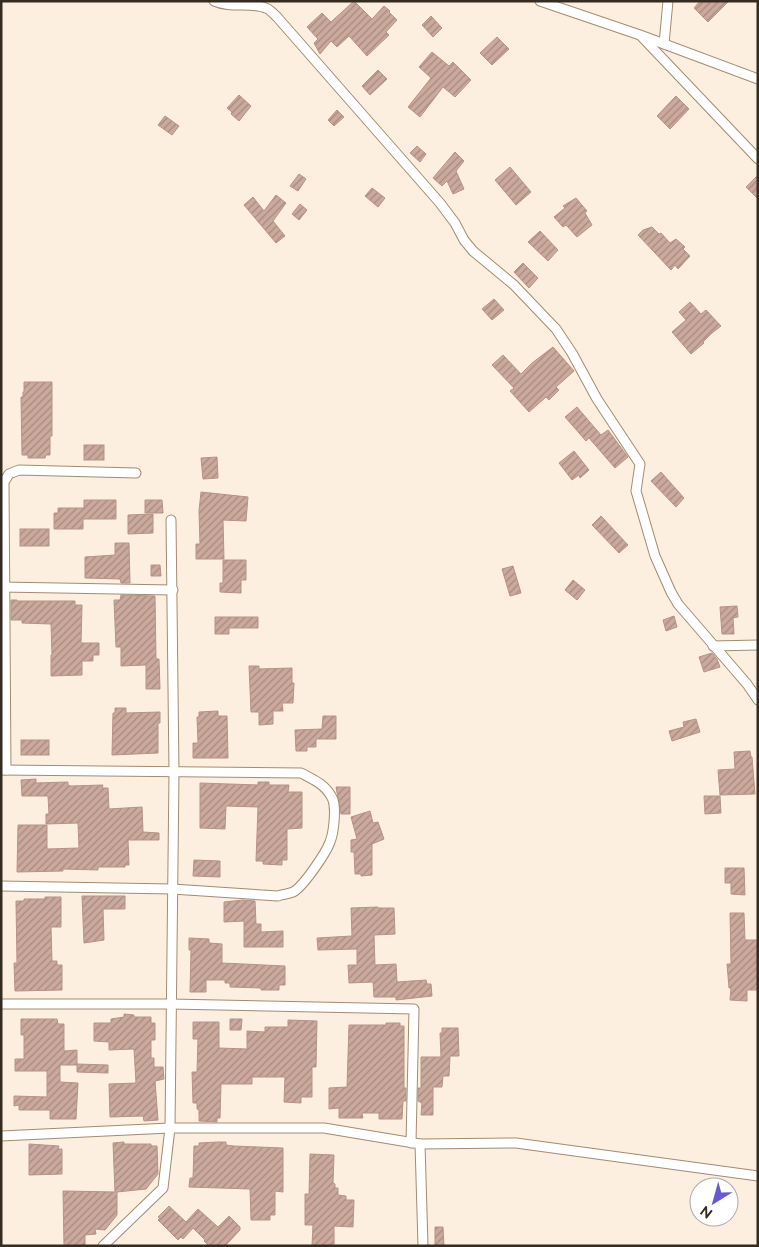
<svg xmlns="http://www.w3.org/2000/svg" width="759" height="1247" viewBox="0 0 759 1247" font-family="Raleway,sans-serif">
<style>
.building{fill:url(#building-hatch);stroke:#b59386}
.lines{fill:none;stroke-linecap:round;stroke-linejoin:round}
.street-casing{stroke:#a18c72;stroke-width:11}
.street{stroke:#fff;stroke-width:9}
</style>
<defs>
<pattern id="building-hatch" width="6" height="6" patternUnits="userSpaceOnUse" patternTransform="scale(1.25)"><rect width="6" height="6" fill="#cba99c"/><path d="M-1 1l2-2M0 6l6-6M5 7l2-2" fill="none" stroke="#a68a7f"/></pattern>
</defs>
<rect width="100%" height="100%" fill="#fdefdf"/>
<g class="building">
<polygon points="354,1 372,19 384,6 390,11 389,12 397,20 386,32 389,35 367,56 349,36 337,47 331,41 320,54 314,43 318,39 307,27 322,13 331,22"/>
<polygon points="700,1 729,1 708,22 694,8"/>
<polygon points="431,16 442,28 433,37 422,25"/>
<polygon points="497,37 509,49 492,65 480,53"/>
<polygon points="432,52 449,66 453,62 471,80 455,97 443,87 420,117 408,107 431,78 419,67"/>
<polygon points="378,70 387,79 370,95 362,86"/>
<polygon points="239,95 251,106 239,121 231,114 232,112 227,108"/>
<polygon points="676,96 689,109 670,129 657,116"/>
<polygon points="337,110 344,117 334,126 328,120"/>
<polygon points="165,116 179,126 172,135 158,125"/>
<polygon points="417,146 426,154 420,162 410,153"/>
<polygon points="455,152 464,161 456,171 464,189 453,194 447,181 442,186 433,178"/>
<polygon points="510,167 531,192 516,205 495,180"/>
<polygon points="299,174 306,179 298,191 290,186"/>
<polygon points="758,175 758,199 746,187"/>
<polygon points="372,188 385,198 378,207 365,196"/>
<polygon points="276,195 286,203 273,221 285,236 276,243 244,205 253,197 264,211"/>
<polygon points="576,198 587,211 585,213 592,225 577,237 566,225 563,227 554,217 565,208 563,206"/>
<polygon points="300,204 307,210 299,220 292,214"/>
<polygon points="652,227 659,234 661,233 670,243 676,239 685,247 683,249 690,256 678,269 675,265 671,270 638,235 643,230"/>
<polygon points="540,231 558,250 548,261 528,242"/>
<polygon points="523,263 538,278 529,288 514,272"/>
<polygon points="494,299 504,310 492,320 482,309"/>
<polygon points="690,302 701,314 706,310 721,326 712,333 703,342 704,343 691,354 672,332 686,320 679,312"/>
<polygon points="553,347 574,371 556,387 559,390 549,400 546,397 529,412 510,391 514,388 492,365 503,355 521,374 532,363"/>
<polygon points="24,382 52,382 52,436 50,436 50,455 46,455 45,458 28,458 28,455 22,455 21,397 23,397 23,392 24,392"/>
<polygon points="577,407 601,435 608,430 628,457 615,468 589,438 586,441 565,417"/>
<rect x="84" y="445" width="20" height="15"/>
<polygon points="574,451 589,470 580,478 579,475 572,480 559,463"/>
<polygon points="217,457 218,478 203,479 201,458"/>
<polygon points="661,472 684,498 676,507 651,481"/>
<polygon points="201,492 248,497 246,521 223,520 224,559 196,559 196,544 200,544 199,511"/>
<polygon points="84,500 116,500 116,519 83,519 83,529 54,529 54,513 58,513 58,508 84,508"/>
<polygon points="145,500 162,500 163,513 145,513"/>
<polygon points="153,514 153,533 128,534 128,515"/>
<polygon points="601,516 628,545 619,553 592,525"/>
<rect x="20" y="529" width="29" height="17"/>
<polygon points="115,543 129,543 130,583 121,583 120,579 85,578 85,557 115,555"/>
<polygon points="223,560 246,560 246,580 241,580 241,593 220,592 220,583 223,583"/>
<polygon points="151,565 160,565 161,576 151,576"/>
<polygon points="513,566 521,593 510,596 502,569"/>
<polygon points="573,580 585,590 577,600 565,590"/>
<polygon points="121,595 155,596 156,659 159,659 160,689 146,689 146,665 121,666 121,647 116,647 114,600 120,600"/>
<polygon points="11,600 17,600 17,601 75,601 75,605 82,605 81,643 99,643 99,655 93,655 93,661 82,661 82,675 51,676 51,655 52,655 51,624 22,623 22,620 11,620"/>
<polygon points="737,606 738,617 733,618 734,634 722,634 720,607"/>
<polygon points="674,616 677,627 666,631 663,620"/>
<polygon points="215,617 258,617 258,628 229,628 229,634 215,634"/>
<polygon points="712,653 717,659 720,667 704,672 699,657"/>
<polygon points="249,666 259,666 259,669 292,668 292,683 294,683 293,703 282,703 283,711 273,711 273,724 259,725 259,712 251,712"/>
<polygon points="115,708 126,708 126,713 160,712 160,723 158,723 158,753 112,755 113,713 115,713"/>
<polygon points="218,711 218,716 227,716 228,758 193,758 193,743 198,743 197,717 199,717 199,712"/>
<polygon points="323,716 336,716 336,739 316,739 316,747 307,747 307,751 296,751 295,730 322,729"/>
<polygon points="696,719 700,732 672,741 669,731 684,727 683,722"/>
<rect x="21" y="740" width="28" height="15"/>
<polygon points="750,751 751,757 752,757 755,794 720,795 718,770 735,769 734,752"/>
<polygon points="36,779 36,783 68,782 68,785 71,786 103,785 102,788 108,788 109,809 142,807 143,832 159,833 159,840 128,840 129,865 125,865 125,867 98,867 98,870 63,869 63,871 17,872 18,825 47,825 47,849 79,848 78,823 46,824 46,814 49,814 48,796 22,796 21,780"/>
<polygon points="258,782 269,782 269,785 289,785 288,792 302,792 302,828 287,829 287,860 282,860 282,865 263,864 263,861 256,861 258,807 226,806 225,829 200,828 200,783 258,785"/>
<polygon points="336,787 350,787 350,814 341,814"/>
<polygon points="704,796 720,796 721,813 705,814"/>
<polygon points="370,811 373,823 378,822 384,839 372,844 372,875 361,876 361,874 355,874 354,852 351,852 351,840 357,839 351,817"/>
<polygon points="194,860 220,861 220,877 193,876"/>
<polygon points="725,868 744,868 745,895 731,894 731,883 725,883"/>
<polygon points="82,896 125,896 125,909 103,909 104,940 84,943"/>
<polygon points="45,897 61,897 61,927 51,927 52,961 57,961 57,965 62,965 62,990 15,991 14,963 17,963 16,901 24,901 24,899 45,899"/>
<polygon points="243,900 255,901 256,924 261,924 261,932 283,931 283,947 244,947 244,921 224,922 224,902"/>
<polygon points="378,907 378,908 394,908 395,934 374,935 375,965 396,964 397,982 426,980 427,984 431,984 432,996 396,1000 396,997 374,997 373,982 349,983 348,965 357,965 357,949 318,950 317,938 352,936 351,908"/>
<polygon points="730,913 744,913 745,940 758,940 758,990 747,990 747,1001 730,1000 731,988 729,988 727,964 731,964"/>
<polygon points="189,938 209,939 209,943 222,944 222,963 285,966 285,985 279,985 279,990 261,990 261,988 230,987 230,983 225,983 225,980 206,980 206,992 190,992 191,950 189,950"/>
<polygon points="124,1014 134,1015 134,1017 151,1017 151,1023 155,1023 155,1040 151,1040 151,1058 154,1058 154,1067 163,1067 164,1079 155,1081 158,1120 144,1121 143,1116 110,1117 109,1084 136,1083 134,1049 109,1050 109,1042 94,1041 94,1023 111,1023 111,1019 124,1017"/>
<polygon points="21,1019 57,1019 58,1024 64,1024 64,1051 77,1050 77,1064 108,1065 108,1073 77,1072 77,1065 60,1065 60,1082 78,1083 76,1119 50,1119 50,1110 19,1110 19,1105 14,1106 14,1096 47,1097 47,1071 15,1071 15,1059 24,1059 24,1035 21,1035"/>
<polygon points="230,1019 242,1019 241,1030 230,1030"/>
<polygon points="288,1020 317,1021 316,1067 312,1067 312,1097 301,1097 301,1103 284,1102 285,1077 252,1077 252,1084 221,1084 220,1118 217,1118 217,1122 199,1121 199,1110 197,1109 197,1103 193,1103 192,1072 197,1072 198,1039 193,1039 193,1022 219,1022 219,1048 247,1049 247,1031 265,1032 265,1027 288,1027"/>
<polygon points="386,1023 400,1023 400,1026 404,1026 404,1088 406,1088 406,1101 403,1101 402,1119 379,1119 379,1113 362,1113 363,1118 339,1118 339,1108 329,1109 329,1088 347,1087 349,1025 386,1025"/>
<polygon points="442,1028 458,1028 459,1056 450,1056 449,1076 443,1076 442,1087 433,1087 433,1115 421,1115 422,1103 418,1101 418,1088 421,1088 421,1057 441,1057 440,1033 442,1033"/>
<polygon points="124,1142 124,1144 151,1144 151,1146 157,1146 158,1174 146,1189 117,1192 117,1215 105,1230 95,1229 96,1234 85,1235 85,1245 64,1246 63,1191 115,1192 113,1143"/>
<polygon points="218,1142 226,1142 226,1145 234,1146 283,1148 283,1192 275,1191 275,1215 270,1215 270,1220 251,1220 250,1189 189,1187 190,1178 193,1178 194,1146 199,1146 199,1143"/>
<polygon points="29,1144 59,1146 58,1149 62,1149 62,1174 29,1175"/>
<polygon points="310,1154 334,1155 333,1183 335,1184 335,1188 338,1188 338,1195 346,1196 346,1200 354,1200 353,1227 334,1226 334,1246 312,1246 313,1225 305,1225 305,1194 309,1194"/>
<polygon points="169,1206 186,1222 198,1209 218,1227 229,1216 240,1227 240,1230 225,1246 209,1246 204,1241 205,1240 193,1228 183,1239 181,1237 178,1240 158,1220 160,1218 158,1217"/>
<polygon points="435,1227 443,1227 444,1246 435,1246"/>
</g>
<g class="lines">
<defs>
<g id="street">
<path d="M 214,1 C 231,9 253,1 268,9 C 271,11 274,14 277,17 L 440,203 L 455,223 L 464,240 L 473,251 L 514,285 L 556,329 L 572,353 L 597,399 L 640,464 L 636,491 L 655,556 L 671,592 L 678,604 L 747,684 L 758,700"/>
<polyline points="540,1 640,35 758,79"/>
<polyline points="642,37 758,159"/>
<polyline points="664,44 668,1"/>
<polyline points="1,587 173,590"/>
<polyline points="713,646 758,645"/>
<path d="M 1,770 L 301,773 C 314,780 327,785 333,800 C 336,809 334,832 330,842 C 326,853 303,887 293,892 C 289,894 283,894 278,896 L 172,889 L 1,886"/>
<polyline points="6,770 4,482 9,474 19,470 136,473"/>
<polyline points="1,1004 170,1004 414,1009 411,1143"/>
<polyline points="1,1136 170,1128 324,1128 420,1144 423,1246"/>
<polyline points="420,1144 516,1143 758,1176"/>
<polyline points="103,1246 163,1188 170,1128 174,772 171,520"/>
</g>
</defs>
<use href="#street" class="street-casing"/>
<use href="#street" class="street"/>
</g>
<rect width="759" height="1247" fill="none" stroke="#342b21" stroke-width="5"/>
<g transform="translate(714 1202) rotate(217)"><circle r="24" fill="#ffffff" stroke="#aeaaa6"/>
<path d="M0-4L9 19L0 12L-9 19Z" fill="#6859d2"/>
<text y="-8" font-size="14" font-weight="bold" text-anchor="middle" fill="#342b21">N</text>
</g>
</svg>
